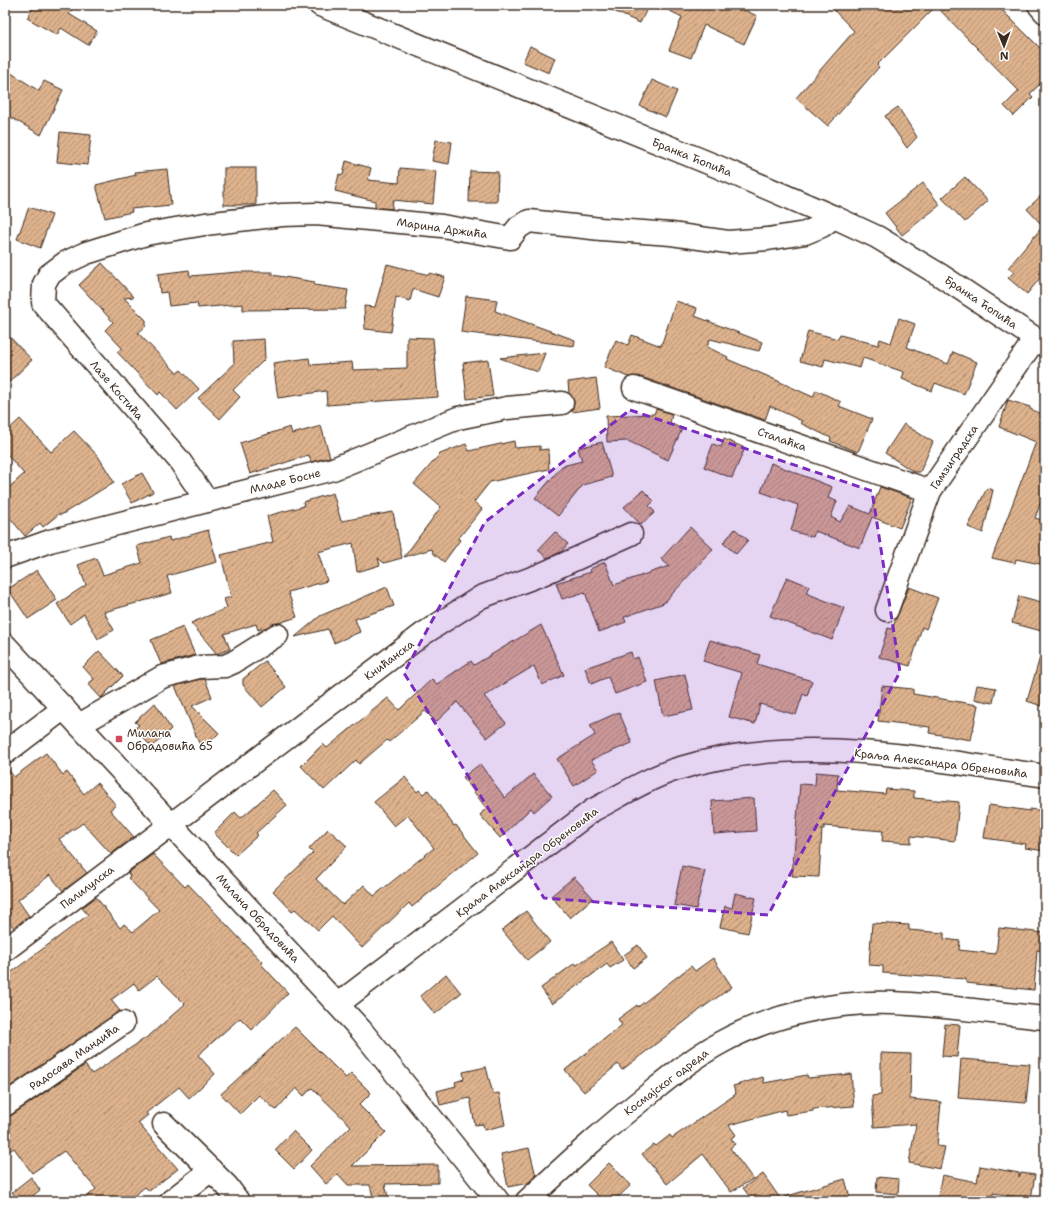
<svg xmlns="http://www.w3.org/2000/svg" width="1050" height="1206" viewBox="0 0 1050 1206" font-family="'Shantell Sans',sans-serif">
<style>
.building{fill:url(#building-hatch);stroke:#3b2a1e}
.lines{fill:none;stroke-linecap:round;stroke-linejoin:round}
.minor-casing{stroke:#3b2a1e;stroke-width:25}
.minor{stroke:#fff;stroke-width:22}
.marked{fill:#7b2cbf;fill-opacity:0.2;stroke:#7b2cbf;stroke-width:3;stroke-dasharray:8 5;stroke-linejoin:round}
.poi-dot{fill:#d1495b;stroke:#fff;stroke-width:1.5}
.labels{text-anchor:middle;stroke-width:3;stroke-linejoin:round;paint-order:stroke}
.street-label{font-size:11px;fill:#3b2a1e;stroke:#fff}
.poi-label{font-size:11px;fill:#3b2a1e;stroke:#fff;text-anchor:start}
</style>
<defs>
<pattern id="building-hatch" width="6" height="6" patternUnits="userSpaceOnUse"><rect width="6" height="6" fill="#ddb28d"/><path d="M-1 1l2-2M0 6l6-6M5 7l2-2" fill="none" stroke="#b49173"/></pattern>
</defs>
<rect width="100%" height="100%" fill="#fff"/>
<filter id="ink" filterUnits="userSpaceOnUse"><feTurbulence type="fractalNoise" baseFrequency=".025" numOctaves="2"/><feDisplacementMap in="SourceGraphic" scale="8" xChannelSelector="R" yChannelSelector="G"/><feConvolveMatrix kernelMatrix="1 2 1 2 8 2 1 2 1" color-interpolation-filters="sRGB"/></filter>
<g filter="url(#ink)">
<g class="building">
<polygon points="35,5 75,5 69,14 97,31 88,45 61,28 57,35 27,18"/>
<polygon points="600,5 649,5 640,23"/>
<polygon points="658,5 734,5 757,16 744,44 704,25 691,58 669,50 682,17"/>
<polygon points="829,5 997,5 1045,53 1045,79 1030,94 1033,97 1014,116 1004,106 1019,91 936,6 877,65 879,67 828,126 796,98 854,31"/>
<polygon points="530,46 555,58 549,73 523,62"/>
<polygon points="5,69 39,91 44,81 63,90 41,135 5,114"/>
<polygon points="652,80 677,91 666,117 640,106"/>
<polygon points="898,107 917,137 907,148 885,116"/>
<polygon points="60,132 91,135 88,165 57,162"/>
<polygon points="436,140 452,142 449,164 432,161"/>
<polygon points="346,161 371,168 368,180 399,183 400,168 436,171 433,204 393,200 392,209 375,207 375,201 335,191 339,174 343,175"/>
<rect x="224" y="168" width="32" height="37"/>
<polygon points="167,169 171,205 131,209 132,212 105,218 96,185 136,175 135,172"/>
<polygon points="470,171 498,172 497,202 469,202"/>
<polygon points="965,177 988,201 965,222 942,198"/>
<polygon points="923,183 940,205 902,235 885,213"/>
<polygon points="1045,192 1045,272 1027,294 1008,278 1014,272 1008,268 1043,226 1027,209"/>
<polygon points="29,207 52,215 40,248 17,239"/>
<polygon points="102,263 134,297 124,298 146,320 146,326 138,333 177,373 181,370 199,389 177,410 160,392 158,395 117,352 122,348 105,330 113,322 79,285"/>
<polygon points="387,264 429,275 430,273 445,277 438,297 413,289 410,301 396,297 391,332 365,329 364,306 375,307"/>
<polygon points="189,270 190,276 238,272 272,272 272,275 315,282 314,285 348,290 345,309 243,310 243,304 198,308 197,303 169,306 167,292 160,293 158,274"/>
<polygon points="466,296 497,300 495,311 575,340 574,346 461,332"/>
<polygon points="676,301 697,308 695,316 762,342 759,351 710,339 707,347 728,357 727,359 767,376 813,397 816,390 841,402 839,406 872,419 858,452 830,441 831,438 800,423 802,421 770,406 765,420 638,376 628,377 604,367 616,340 628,345 632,335 661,346"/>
<polygon points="899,318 915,324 907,347 948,364 953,352 977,362 964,394 935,383 932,391 902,379 904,372 863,358 860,368 825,359 823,367 800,361 808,331 838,339 840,335 878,345 880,339 891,343"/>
<polygon points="5,332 32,360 5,386"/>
<polygon points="407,337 433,338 438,397 327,405 326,391 278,398 273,363 309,358 310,365 352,362 353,370 407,368"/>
<polygon points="264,339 265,359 233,390 240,397 220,419 198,398 234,364 233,341"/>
<polygon points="545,353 538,372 500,358"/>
<polygon points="488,360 493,396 467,399 463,363"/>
<polygon points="596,378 600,408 572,412 574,401 569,393 568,382"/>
<polygon points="1008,400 1030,407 1030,409 1045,415 1045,491 1035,518 1045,521 1045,565 1016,559 1015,563 992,558 1036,442 999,427"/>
<polygon points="656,409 672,414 670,423 682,429 668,460 628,441 607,442 606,416 654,414"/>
<polygon points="20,419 51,452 74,431 98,456 114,482 61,515 59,514 43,527 40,523 25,536 5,512 5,491 24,474 5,452 5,433"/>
<polygon points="904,424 933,442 920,472 914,472 885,453"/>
<polygon points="321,426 330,457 311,462 309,455 250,474 240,443 290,427 292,434"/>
<polygon points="724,439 745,448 732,478 704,467 713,444 721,447"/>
<polygon points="514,441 515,448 540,446 540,450 548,449 549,469 490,482 474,502 482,509 458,539 460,540 444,562 433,553 432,549 404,557 441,507 414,484 440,454 466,444 469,451"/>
<polygon points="602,442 612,477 583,485 558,516 535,498 562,466 582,461 578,448"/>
<polygon points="771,463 832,487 828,498 837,501 831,517 840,522 850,506 870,514 880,487 912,498 900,528 872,517 860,548 815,531 813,537 791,531 798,505 761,492"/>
<polygon points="142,473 153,492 132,503 121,484"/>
<polygon points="987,488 993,490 983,533 968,527"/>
<polygon points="643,490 654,501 649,506 655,512 641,525 624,507"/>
<polygon points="333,493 341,521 393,512 402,558 384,563 378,558 380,565 357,572 353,543 318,552 327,581 288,592 297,617 258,630 256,624 224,634 230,649 217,654 191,623 227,608 224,599 231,597 221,555 273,542 267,516 304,506 303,502"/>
<polygon points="690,527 713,549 664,603 624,617 626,622 599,632 585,592 562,599 556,583 591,572 590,569 605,562 614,585 669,566 661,559"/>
<polygon points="735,529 748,540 736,554 723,543"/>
<polygon points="208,530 217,562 167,576 172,593 104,612 114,630 98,639 84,614 70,624 57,604 86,585 78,565 96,558 103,575 142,563 137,546 169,537 170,541"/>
<polygon points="555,532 568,544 561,552 547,558 538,550"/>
<polygon points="37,570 57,600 28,619 8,589"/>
<polygon points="787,577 809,586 806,593 844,608 832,640 770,616"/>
<polygon points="387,587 394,606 355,619 360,632 334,643 328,629 295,637 320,616"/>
<polygon points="909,587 938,598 926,629 922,627 910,666 879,657 888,628 892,629"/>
<polygon points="1019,596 1045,603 1045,632 1012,623"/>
<polygon points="541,625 564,675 542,685 534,666 484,696 506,723 487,738 457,702 436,722 425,711 389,742 387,740 359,764 356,760 324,790 301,766 323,744 327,748 388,698 399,710 432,679 437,684 471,661 474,665"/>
<polygon points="183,627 195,655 161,664 151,640"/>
<polygon points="710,640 760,655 757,664 812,681 807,696 803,694 796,715 760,704 755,724 729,717 742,673 703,661"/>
<polygon points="99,651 123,676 101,698 88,684 94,679 83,667"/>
<polygon points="631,652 633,659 638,657 647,682 615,694 608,677 591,684 585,668"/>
<polygon points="1041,654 1045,655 1045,707 1027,701"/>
<polygon points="265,661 286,687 262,707 243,685 243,679"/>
<polygon points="685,674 693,710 663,716 656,681"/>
<polygon points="201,679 205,679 212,697 192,706 219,733 202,750 175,686"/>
<polygon points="977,685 996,688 993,703 974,699"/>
<polygon points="882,686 913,689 913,694 978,705 971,740 929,733 930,727 878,721"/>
<polygon points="155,703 171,729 152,747 134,729 139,725 135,722"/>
<polygon points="619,712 632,743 591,760 598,770 574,786 557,759 595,735 590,725"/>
<polygon points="46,753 63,775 67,772 84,794 97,783 116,805 110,810 134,837 111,854 83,823 59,839 87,873 63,891 50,875 18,900 29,916 14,928 5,917 5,765 14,777"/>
<polygon points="480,764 505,798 533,774 552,796 534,812 531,808 500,838 480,815 486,808 463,777"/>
<polygon points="816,772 838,774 837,790 885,794 886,789 914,791 914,798 959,802 955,841 911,836 911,843 882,841 883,831 824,826 824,829 822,829 819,877 792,876 800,784 815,785"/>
<polygon points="405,777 417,792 419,790 423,794 428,790 454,826 456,825 478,853 412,907 409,903 362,948 332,916 318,930 295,909 292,911 273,891 313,853 309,849 328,829 347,846 316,879 343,905 364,885 374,896 434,848 408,815 394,826 374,802"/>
<polygon points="273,790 287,805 256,833 258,835 236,855 214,833 235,812 241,818"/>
<polygon points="754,798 756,831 714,834 712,801"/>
<polygon points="989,805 1030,811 1030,809 1045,811 1045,851 1025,848 1026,844 984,838"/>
<polygon points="153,854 185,887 188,884 263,963 261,964 288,993 252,1030 240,1018 198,1055 215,1074 189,1098 179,1087 146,1113 148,1115 138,1123 178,1169 149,1191 145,1187 127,1201 82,1201 96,1189 64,1151 32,1173 14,1148 5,1154 5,1117 12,1115 85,1065 92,1074 150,1035 185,1004 157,976 139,990 134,983 111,1000 120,1011 5,1090 5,977 88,915 82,908 96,897 120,928 124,924 133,932 159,910 128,878 130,876 128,873"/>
<polygon points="682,866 705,871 696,909 674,905"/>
<polygon points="574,877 593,898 570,918 551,896"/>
<polygon points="735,893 756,898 748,933 720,927 725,906 732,908"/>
<polygon points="526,911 550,942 527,960 502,930"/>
<polygon points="872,923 909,925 909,930 944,933 944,939 960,941 959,950 996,954 999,928 1045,933 1045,951 1037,950 1034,990 966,983 966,979 883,973 883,966 869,965"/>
<polygon points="611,942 623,960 610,968 607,964 552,1004 541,988 575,963 577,965"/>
<polygon points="638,945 647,958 633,968 624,955"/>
<polygon points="713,958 732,987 705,1006 622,1070 618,1064 584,1092 565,1070 622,1025 618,1019 637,1005 638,1007 691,966 695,971"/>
<polygon points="446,974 461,993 435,1014 420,996"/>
<polygon points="945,1024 960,1025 957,1057 942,1056"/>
<polygon points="295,1027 346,1078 351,1073 371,1093 359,1105 386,1132 352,1166 438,1165 438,1183 385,1184 389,1201 374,1201 370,1185 348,1185 338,1174 326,1184 310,1166 351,1126 312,1088 304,1096 296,1088 276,1110 259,1095 240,1114 221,1094"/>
<polygon points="881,1053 911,1054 910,1099 941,1102 937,1146 945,1147 940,1169 909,1163 916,1124 874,1127 872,1096 881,1095"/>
<polygon points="961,1059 1030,1064 1026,1103 958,1098"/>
<polygon points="486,1067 493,1094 499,1093 505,1125 484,1130 483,1124 475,1125 470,1098 440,1105 437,1091 456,1086 455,1082 464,1079 463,1072"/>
<polygon points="851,1074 854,1106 813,1109 813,1111 786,1115 785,1110 729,1125 736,1135 731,1138 735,1144 730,1148 753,1179 731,1192 703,1154 667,1184 642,1154 654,1144 656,1146 670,1135 672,1138 736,1094 733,1086 763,1077 764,1083 807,1075 808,1078"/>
<polygon points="293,1131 312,1150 294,1169 275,1150"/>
<polygon points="529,1148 536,1176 528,1183 508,1187 501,1154"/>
<polygon points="609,1163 631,1185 614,1201 603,1201 587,1185"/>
<polygon points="980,1166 1019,1173 1019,1177 1021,1173 1035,1175 1031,1199 993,1193 993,1196 989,1195 987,1201 940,1201 941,1198 938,1197 942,1175 977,1182"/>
<polygon points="763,1174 782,1201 753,1201 743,1188"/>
<polygon points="31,1177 40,1190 26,1201 19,1201 12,1192"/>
<polygon points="877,1177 899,1179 898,1194 876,1192"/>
<polygon points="845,1179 851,1201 785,1201 784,1197"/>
</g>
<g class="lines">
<defs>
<g id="minor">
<polyline points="320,5 716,166 834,217 877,237 940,275 1045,345"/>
<polyline points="1039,5 1045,12"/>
<polyline points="634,388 930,491"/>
<polyline points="207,501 179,460 43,303 44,284 49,275 65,263 86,253 146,234 205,224 282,215 316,214 442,226 510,238 519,227 529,221 601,229 671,234 728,242 768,239 805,233 822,226 834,217"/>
<polyline points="5,557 50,541 333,469 458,418 507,408 562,403"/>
<polyline points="887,610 930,491 1035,339"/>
<polyline points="5,645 361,1030 498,1201"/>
<polyline points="79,725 162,677 199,667 225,666 234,662 277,635"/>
<polyline points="5,753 64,708"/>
<polyline points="5,950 423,634 481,597 540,575 631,534"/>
<path d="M 338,1004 L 593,810 C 620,796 648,778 677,769 C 796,731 925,759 1045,776"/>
<polyline points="5,1105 123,1023"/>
<polyline points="164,1124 227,1186 238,1201"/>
<polyline points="171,1201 211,1170"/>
<path d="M 527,1201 C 568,1163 609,1125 654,1090 C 675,1073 696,1056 720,1043 C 770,1015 835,1001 892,1003 C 943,1005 994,1013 1045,1018"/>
</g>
</defs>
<use href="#minor" class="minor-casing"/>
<use href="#minor" class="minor"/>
</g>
</g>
<path class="marked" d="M 630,410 L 872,491 L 900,672 L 768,915 L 544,898 L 404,673 L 485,522 Z"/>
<rect class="poi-dot" x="115" y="735" width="8" height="8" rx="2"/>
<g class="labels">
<g class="street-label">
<text transform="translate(692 157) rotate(22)" y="4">Бранка Ћопића</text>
<text transform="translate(442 228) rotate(8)" y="4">Марина Држића</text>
<text transform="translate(981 302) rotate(34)" y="4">Бранка Ћопића</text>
<text transform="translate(117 390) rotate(49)" y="4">Лазе Костића</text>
<text transform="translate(782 439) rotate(19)" y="4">Сталаћка</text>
<text transform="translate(954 457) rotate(-56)" y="4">Гамзиградска</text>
<text transform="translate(285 481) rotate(-14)" y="4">Младе Босне</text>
<text transform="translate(389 660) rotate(-37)" y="4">Книћанска</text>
<text transform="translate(941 763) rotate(7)" y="4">Краља Александра Обреновића</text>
<text transform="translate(527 862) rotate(-37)" y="4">Краља Александра Обреновића</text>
<text transform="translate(87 887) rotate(-37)" y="4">Палилулска</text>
<text transform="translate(258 918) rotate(47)" y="4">Милана Обрадовића</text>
<text transform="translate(74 1057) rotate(-35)" y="4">Радосава Мандића</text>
<text transform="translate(666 1082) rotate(-37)" y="4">Космајског одреда</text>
</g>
<g class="poi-label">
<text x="127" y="737">Милана<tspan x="127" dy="13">Обрадовића 65</tspan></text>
</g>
</g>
<rect width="1050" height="1206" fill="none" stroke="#fff" stroke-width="20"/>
<rect x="10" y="10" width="1030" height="1186" fill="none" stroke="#3b2a1e" stroke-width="1.5" filter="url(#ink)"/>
<g transform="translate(1004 46) rotate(179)" stroke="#ffffff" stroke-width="3" paint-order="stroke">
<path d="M0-3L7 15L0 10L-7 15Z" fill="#3b2a1e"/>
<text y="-6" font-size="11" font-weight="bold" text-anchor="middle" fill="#3b2a1e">N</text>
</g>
</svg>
